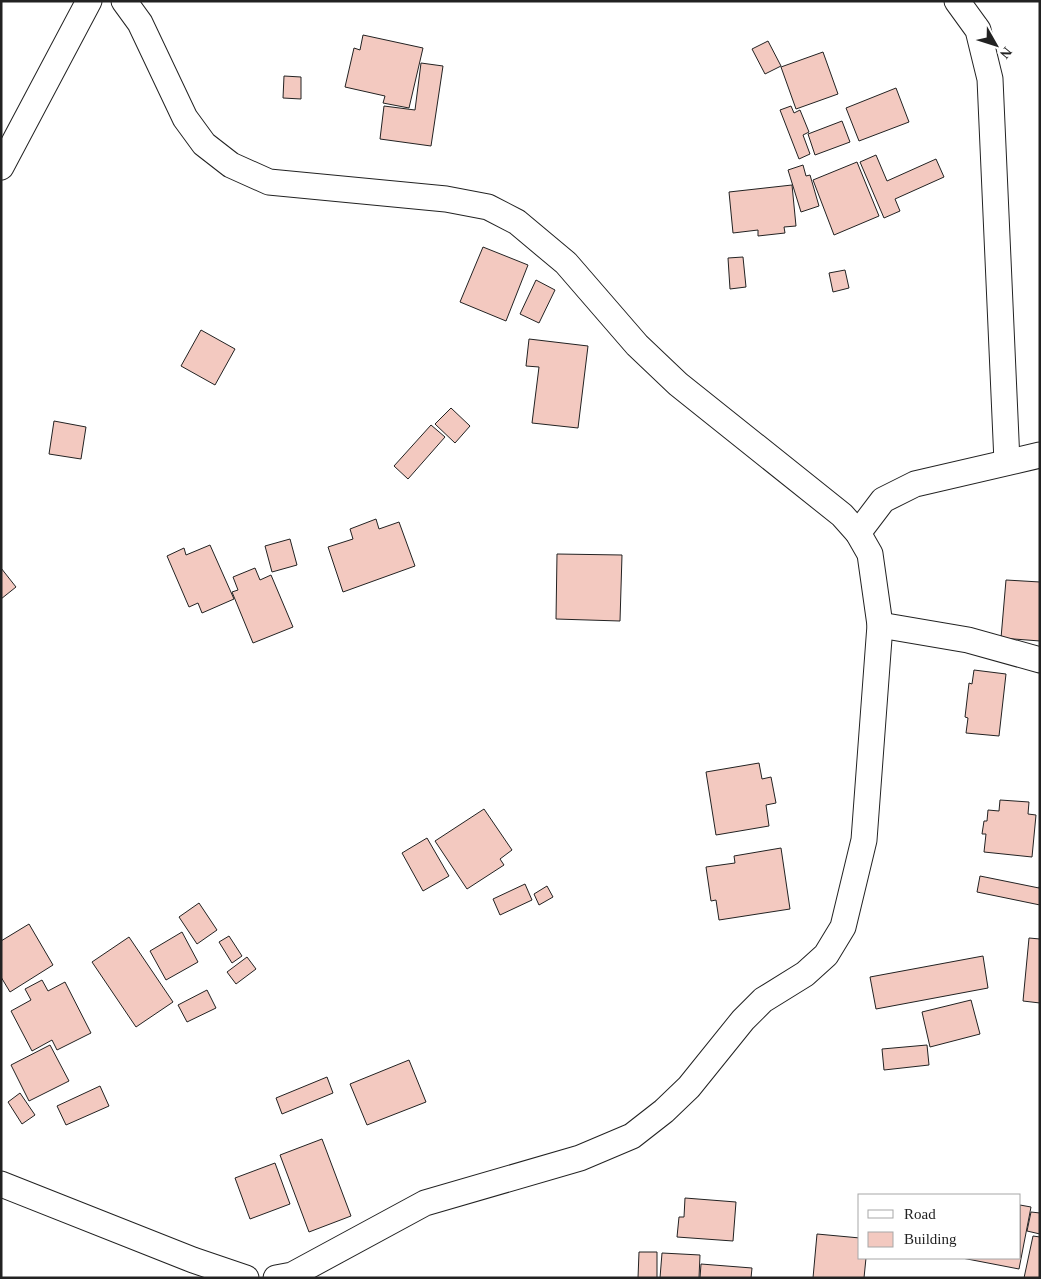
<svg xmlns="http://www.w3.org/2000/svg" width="1041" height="1279" viewBox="0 0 1041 1279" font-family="'Times New Roman',serif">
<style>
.building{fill:#f3c9c0;stroke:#222}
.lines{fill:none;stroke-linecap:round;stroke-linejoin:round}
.minor-casing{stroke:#222;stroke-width:27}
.minor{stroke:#fff;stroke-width:25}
</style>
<rect width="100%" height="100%" fill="#fff"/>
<g class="building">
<polygon points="363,35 423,48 409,108 383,103 385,96 345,87 354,48 360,50"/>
<polygon points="768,41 781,66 765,74 752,49"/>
<polygon points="823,52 838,94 796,109 781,67"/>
<polygon points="421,63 443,66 431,146 380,139 384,106 415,110"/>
<polygon points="284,76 301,77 301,99 283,98"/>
<polygon points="896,88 909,122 859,141 846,108"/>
<polygon points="791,106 794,113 800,110 809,132 803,135 810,154 799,159 780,110"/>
<polygon points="842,121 850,142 815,155 808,134"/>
<polygon points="876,155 887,181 936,159 944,177 895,199 900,211 884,218 860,162"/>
<polygon points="857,162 879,216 834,235 813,180"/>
<polygon points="803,165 806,176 810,175 819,206 801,212 788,170"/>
<polygon points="792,185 796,226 784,227 785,233 758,236 758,230 733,233 729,192"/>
<polygon points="483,247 528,265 506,321 460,302"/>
<polygon points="743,257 746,287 730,289 728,258"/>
<polygon points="845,270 849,288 833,292 829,273"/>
<polygon points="536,280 555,290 539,323 520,314"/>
<polygon points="201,330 235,349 215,385 181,366"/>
<polygon points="529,339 588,346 578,428 532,423 539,367 526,366"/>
<polygon points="451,408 470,426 455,443 435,424"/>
<polygon points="54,421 86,427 81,459 49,454"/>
<polygon points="431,425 445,437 408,479 394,466"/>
<polygon points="376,519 379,529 399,522 415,566 343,592 328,547 353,539 350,529"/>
<polygon points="290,539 297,565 272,572 265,546"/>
<polygon points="210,545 234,599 202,613 198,603 189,607 167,556 184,548 186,555"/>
<polygon points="557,554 622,555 620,621 556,619"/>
<polygon points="1,568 16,587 1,599"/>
<polygon points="255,568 260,580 271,575 293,627 253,643 232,592 238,590 233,577"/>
<polygon points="1006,580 1040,582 1040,641 1001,638"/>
<polygon points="974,670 1006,674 999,736 966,733 968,718 965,717 969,683 972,684"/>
<polygon points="759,763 762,779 771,777 776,803 766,805 769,826 716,835 706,772"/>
<polygon points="1000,800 1029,802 1028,814 1036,815 1032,857 984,852 986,834 982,834 984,821 987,821 988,810 999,811"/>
<polygon points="484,809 512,850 500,859 504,865 467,889 435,841"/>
<polygon points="427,838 449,876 423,891 402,853"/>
<polygon points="781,848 790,909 719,920 716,900 711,901 706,867 735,863 734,856"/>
<polygon points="980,876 1039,888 1040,883 1040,905 977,892"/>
<polygon points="525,884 532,900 500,915 493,899"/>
<polygon points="547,886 553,897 539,905 534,894"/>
<polygon points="199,903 217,930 197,944 179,917"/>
<polygon points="29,924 53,965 10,992 1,977 1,941"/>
<polygon points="182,932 198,962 166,980 150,951"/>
<polygon points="229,936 242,956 232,963 219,942"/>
<polygon points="129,937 173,1002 136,1027 92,962"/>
<polygon points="1029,938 1040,939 1040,1003 1023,1001"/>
<polygon points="983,956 988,988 876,1009 870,977"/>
<polygon points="247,957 256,969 236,984 227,972"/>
<polygon points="42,980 48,991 65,982 91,1033 57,1050 52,1040 32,1051 11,1011 31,1000 25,989"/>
<polygon points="207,990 216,1008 187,1022 178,1005"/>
<polygon points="971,1000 980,1034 930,1047 922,1012"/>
<polygon points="50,1045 69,1081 29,1101 11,1065"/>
<polygon points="927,1045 929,1065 884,1070 882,1049"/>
<polygon points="409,1060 426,1102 367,1125 350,1084"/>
<polygon points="327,1077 333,1093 282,1114 276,1098"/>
<polygon points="100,1086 109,1106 66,1125 57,1106"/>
<polygon points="20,1093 35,1115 22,1124 8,1102"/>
<polygon points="322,1139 351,1216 309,1232 280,1155"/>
<polygon points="275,1163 290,1204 250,1219 235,1178"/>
<polygon points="685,1198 736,1202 733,1241 677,1237 679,1217 684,1217"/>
<polygon points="1020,1205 1031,1207 1019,1269 962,1258 1020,1258"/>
<polygon points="1031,1212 1040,1213 1040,1234 1027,1231"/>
<polygon points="817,1234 860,1238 860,1258 866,1258 864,1278 813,1278"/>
<polygon points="1033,1236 1040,1237 1040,1278 1024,1278"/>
<polygon points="639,1252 657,1252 657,1278 638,1278"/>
<polygon points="662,1253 700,1255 699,1278 660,1278"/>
<polygon points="701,1264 752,1268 751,1278 700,1278"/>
</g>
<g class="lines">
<defs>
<g id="minor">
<polyline points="124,1 140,23 185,118 204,144 231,165 269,182 446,199 488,207 517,222 566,263 637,345 678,384 842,515 858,533 870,554 880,625 864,840 843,927 826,955 805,974 763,1000 743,1020 689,1087 664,1111 632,1136 580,1158 425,1203 292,1275 276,1278"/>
<polyline points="957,1 978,30 990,79 1007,462"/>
<polyline points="1,167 89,1"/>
<polyline points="858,533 883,500 915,484 1040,455"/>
<polyline points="880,625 968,640 1040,660"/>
<polyline points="1,1184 193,1260 246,1278"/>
</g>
</defs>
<use href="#minor" class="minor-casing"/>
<use href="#minor" class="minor"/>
</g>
<rect width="1041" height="1279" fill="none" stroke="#222222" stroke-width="5"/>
<rect x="858" y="1194" width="162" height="65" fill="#ffffff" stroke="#a7a7a7"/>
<rect x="868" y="1210" width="25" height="8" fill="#ffffff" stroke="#a7a7a7"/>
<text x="904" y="1219" font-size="15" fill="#222222">Road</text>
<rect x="868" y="1232" width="25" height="15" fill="#f3c9c0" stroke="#a7a7a7"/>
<text x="904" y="1244" font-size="15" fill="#222222">Building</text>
<g transform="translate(996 45) rotate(129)" stroke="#ffffff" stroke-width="4" paint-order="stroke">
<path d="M0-4L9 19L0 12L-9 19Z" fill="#222222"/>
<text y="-8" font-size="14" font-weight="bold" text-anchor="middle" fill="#222222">N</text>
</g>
</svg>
